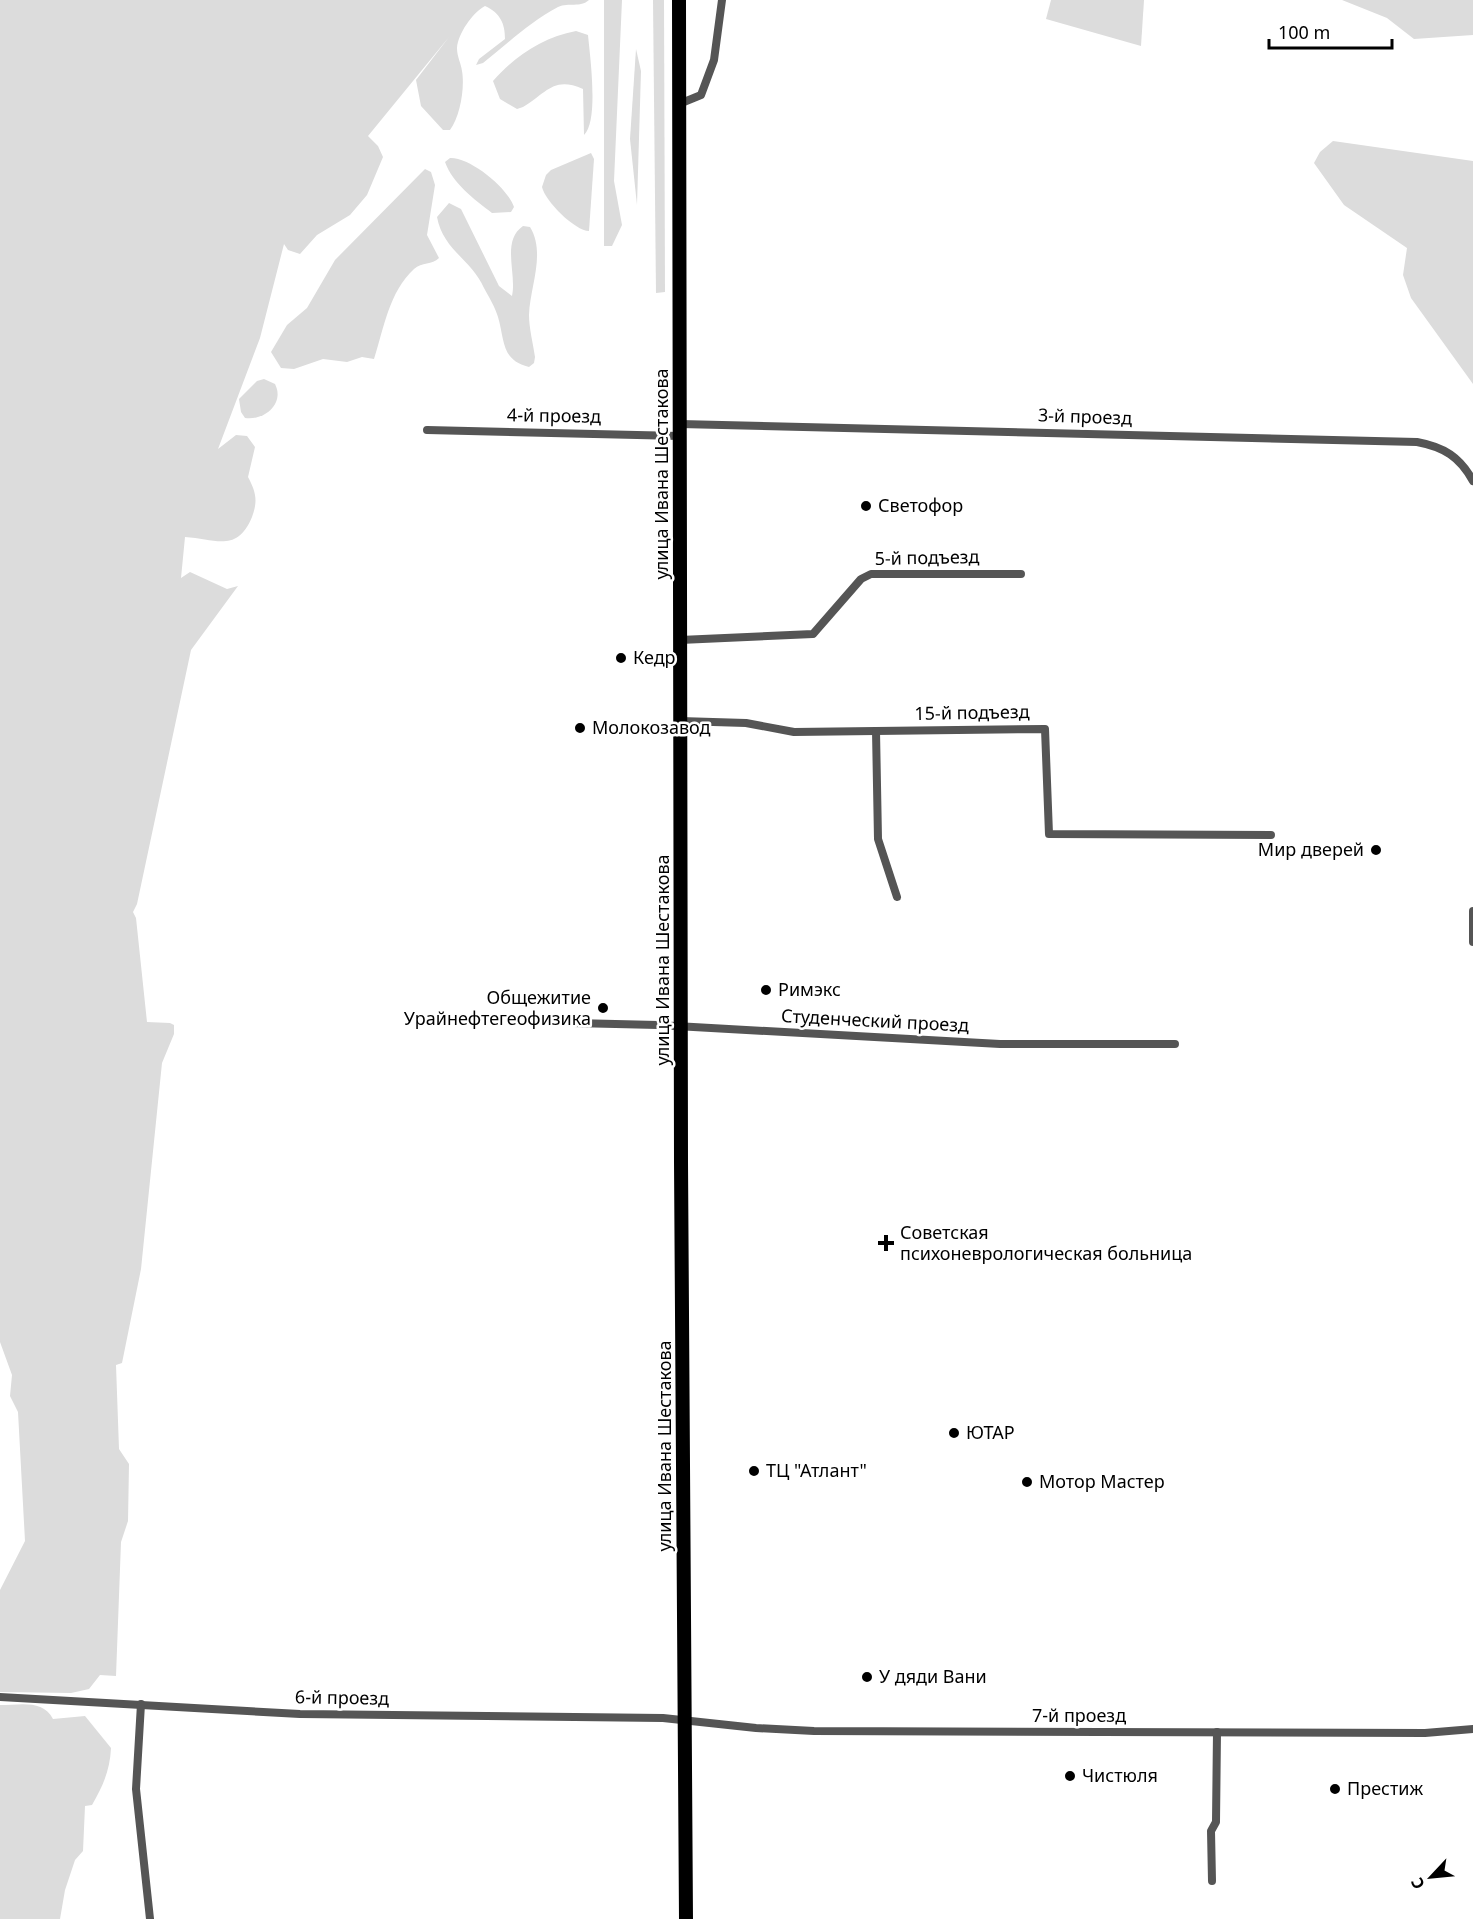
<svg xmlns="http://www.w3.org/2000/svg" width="1473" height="1919" viewBox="0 0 1473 1919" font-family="'Noto Sans',sans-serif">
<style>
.green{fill:#dcdcdc}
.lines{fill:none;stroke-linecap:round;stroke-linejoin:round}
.street{stroke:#555;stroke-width:8}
.primary{stroke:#000;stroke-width:14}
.poi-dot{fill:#000;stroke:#fff;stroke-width:2}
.labels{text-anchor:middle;stroke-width:5;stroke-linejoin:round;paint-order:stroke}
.street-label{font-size:18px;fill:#000;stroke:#fff}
.poi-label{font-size:18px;fill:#000;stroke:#fff;text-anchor:start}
</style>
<rect width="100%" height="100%" fill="#fff"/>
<g class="green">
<path d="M 0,0 L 589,0 C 580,8 569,2 558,7 C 530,22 507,44 483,63 L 476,65 L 479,59 L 505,39 C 505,23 500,13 485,6 C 472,13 458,34 457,48 C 457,57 461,63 462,71 C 465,88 460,117 450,130 L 443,130 L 421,106 L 416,80 L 449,37 L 368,136 L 378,146 L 383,157 L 367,195 L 350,215 L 317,235 L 300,254 L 288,250 L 284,244 L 260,338 L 218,449 L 236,435 L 247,436 L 255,447 L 248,477 C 256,492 258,501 252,517 C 237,553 216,539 185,537 L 181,578 L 190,572 L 227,589 L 238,586 L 191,650 L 137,904 L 133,912 L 136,918 L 147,1022 L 170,1023 L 174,1025 L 174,1034 L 162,1063 L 141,1269 L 122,1363 L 116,1365 L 119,1449 L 129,1464 L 128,1521 L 121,1542 L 116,1676 L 100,1675 L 89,1689 L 71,1693 L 0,1692 L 0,1590 L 25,1541 L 18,1412 L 10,1396 L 12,1375 L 0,1342 Z"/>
<polygon points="604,0 622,0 614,181 622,225 612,246 604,246"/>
<polygon points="653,0 664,0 665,292 656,293"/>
<polygon points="1051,0 1144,0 1141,46 1046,19"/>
<polygon points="1342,0 1473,0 1473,35 1414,39 1387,18"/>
<path d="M 576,31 L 588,35 C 590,56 599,121 584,135 L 583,89 C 553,76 547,93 523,107 L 517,109 L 500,99 L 493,81 C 515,56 543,37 576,31 Z"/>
<polygon points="636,49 641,71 637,205 630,139"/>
<polygon points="1333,141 1473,161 1473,384 1411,298 1403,275 1407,248 1344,205 1314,163 1320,152"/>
<path d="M 591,153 L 594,159 L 589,231 C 575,231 545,201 542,187 L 546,175 L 551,170 Z"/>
<path d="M 450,158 C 470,157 508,188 514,207 L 511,212 L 492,213 C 474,199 453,184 445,162 Z"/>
<path d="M 425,169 L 431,172 L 435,185 L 427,235 L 439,258 C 432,265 422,262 414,269 C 389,292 384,328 374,359 L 362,357 L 347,362 L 323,359 L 294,369 L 281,368 L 271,352 L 287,325 L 307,308 L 335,260 Z"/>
<path d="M 449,203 L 461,209 L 499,286 L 512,296 C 517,274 501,241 523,226 L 530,227 C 546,253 530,286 529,315 C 529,328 533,343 535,357 L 534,363 L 529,367 C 501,360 505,341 498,317 C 495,307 489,297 484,288 C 471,259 443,250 437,217 Z"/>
<path d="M 264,379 L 275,384 C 285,404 264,421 245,418 L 241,412 L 239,399 L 257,381 Z"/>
<path d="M 0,1705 C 20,1705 43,1699 53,1719 L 85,1716 L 111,1748 C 110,1770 103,1786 92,1805 L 85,1806 L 83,1851 L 75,1860 L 65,1890 L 60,1919 L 0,1919 Z"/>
</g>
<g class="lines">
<g class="street">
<polyline points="679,104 701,95 714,60 722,0"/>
<path d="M 680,424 L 1417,442 C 1444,447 1460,457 1473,481"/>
<polyline points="427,430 680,436"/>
<polyline points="680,640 813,634 861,579 871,574 1021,574"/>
<polyline points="680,721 746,723 794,732 1045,729 1049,834 1271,835"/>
<polyline points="876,731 878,839 897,897"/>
<polyline points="1473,911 1473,942"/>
<polyline points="573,1023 658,1025 1000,1044 1175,1044"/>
<polyline points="0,1697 300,1714 663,1718 756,1728 814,1731 1425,1733 1473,1729"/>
<polyline points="141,1704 136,1789 150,1919"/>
<polyline points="1212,1881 1211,1831 1216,1822 1217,1732"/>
</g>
<polyline class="primary" points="679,0 681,1162 686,1919"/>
</g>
<g class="poi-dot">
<circle cx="866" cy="506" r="6"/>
<circle cx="621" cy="658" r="6"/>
<circle cx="580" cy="728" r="6"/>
<circle cx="1376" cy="850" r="6"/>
<circle cx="766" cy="990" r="6"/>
<circle cx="603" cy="1008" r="6"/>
<path d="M883 1234h6v6h6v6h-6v6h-6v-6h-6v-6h6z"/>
<circle cx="954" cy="1433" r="6"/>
<circle cx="754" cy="1471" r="6"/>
<circle cx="1027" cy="1482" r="6"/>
<circle cx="867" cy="1677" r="6"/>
<circle cx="1070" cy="1776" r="6"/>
<circle cx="1335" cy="1789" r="6"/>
</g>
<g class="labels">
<g class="street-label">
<text transform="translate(554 416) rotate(1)" y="6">4-й проезд</text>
<text transform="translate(1085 417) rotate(2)" y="6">3-й проезд</text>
<text transform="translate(662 474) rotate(-90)" y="6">улица Ивана Шестакова</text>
<text transform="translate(927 558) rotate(-1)" y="6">5-й подъезд</text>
<text transform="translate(972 713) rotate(-1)" y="6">15-й подъезд</text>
<text transform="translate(663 960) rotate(-90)" y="6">улица Ивана Шестакова</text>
<text transform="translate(875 1021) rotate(3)" y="6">Студенческий проезд</text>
<text transform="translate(665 1446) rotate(-90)" y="6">улица Ивана Шестакова</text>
<text transform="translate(342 1698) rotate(1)" y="6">6-й проезд</text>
<text x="1079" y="1722">7-й проезд</text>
</g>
<g class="poi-label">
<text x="878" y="512">Светофор</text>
<text x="633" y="664">Кедр</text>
<text x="592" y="734">Молокозавод</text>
<text x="1364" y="856" text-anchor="end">Мир дверей</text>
<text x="778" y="996">Римэкс</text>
<text x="591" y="1004" text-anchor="end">Общежитие<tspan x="591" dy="21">Урайнефтегеофизика</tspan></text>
<text x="900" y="1239">Советская<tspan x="900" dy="21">психоневрологическая больница</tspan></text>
<text x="966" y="1439">ЮТАР</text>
<text x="766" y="1477">ТЦ "Атлант"</text>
<text x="1039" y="1488">Мотор Мастер</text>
<text x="879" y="1683">У дяди Вани</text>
<text x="1082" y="1782">Чистюля</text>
<text x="1347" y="1795">Престиж</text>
</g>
</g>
<g transform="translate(1431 1877) rotate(244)" stroke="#ffffff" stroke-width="4.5" paint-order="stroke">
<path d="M0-4.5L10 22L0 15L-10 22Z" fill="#000000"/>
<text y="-9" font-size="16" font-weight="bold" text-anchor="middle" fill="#000000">С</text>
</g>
<path d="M1269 39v9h123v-9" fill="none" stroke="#000000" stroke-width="3"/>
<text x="1278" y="39" font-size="18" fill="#000000" stroke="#ffffff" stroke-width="4.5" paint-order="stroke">100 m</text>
</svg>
